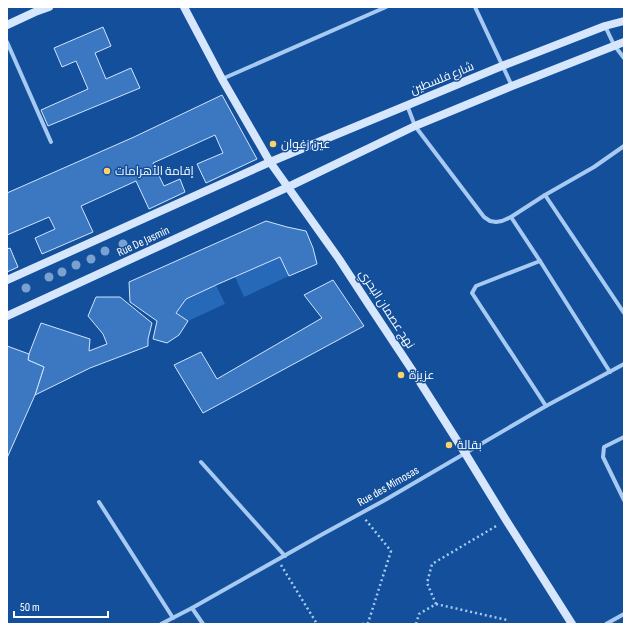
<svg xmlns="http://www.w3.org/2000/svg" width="631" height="631" viewBox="0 0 631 631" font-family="'Sofia Sans Condensed',Cairo,sans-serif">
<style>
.green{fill:#2669b8}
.building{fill:#3c78c1;stroke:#cfe4fd}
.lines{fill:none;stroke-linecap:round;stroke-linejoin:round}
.path{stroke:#a7caf3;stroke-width:2.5;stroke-dasharray:2 3;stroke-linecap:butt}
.street{stroke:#a7caf3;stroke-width:4}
.secondary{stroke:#d6e7fd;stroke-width:8}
.tree{fill:#7aa1d0}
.poi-dot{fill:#ffd269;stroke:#134f9a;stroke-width:1.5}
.labels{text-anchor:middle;stroke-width:3;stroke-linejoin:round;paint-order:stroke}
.street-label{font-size:12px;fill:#fff;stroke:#134f9a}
.poi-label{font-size:12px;fill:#fff;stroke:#134f9a;text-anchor:start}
</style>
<rect width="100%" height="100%" fill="#134f9a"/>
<g class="green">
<polygon points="280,257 289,276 244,297 235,277"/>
<polygon points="216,285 225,304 188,321 176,313 186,299"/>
</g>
<g class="building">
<polygon points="103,27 111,46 95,53 106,79 131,68 140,88 48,126 41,110 88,89 76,61 62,67 54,48"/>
<polygon points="222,95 257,159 206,183 197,164 223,153 215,135 153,163 164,186 180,179 185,192 149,209 136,181 81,206 93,232 42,254 35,238 55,229 49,217 7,235 7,193 134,137"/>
<polygon points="266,221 287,227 306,231 313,248 317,264 289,276 280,257 216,285 186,299 176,313 188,321 179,335 167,343 153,339 157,321 130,302 129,282"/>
<polygon points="10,248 18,267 7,272 7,249"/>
<polygon points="333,280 364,326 203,413 174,365 201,352 217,379 322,318 304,295"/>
<polygon points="96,297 120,297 152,323 148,339 148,346 90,368 35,395 44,367 28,360 29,354 41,323 90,339 89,351 107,344 103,334 88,316"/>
<polygon points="7,346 29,354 28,360 44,367 35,395 7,458"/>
</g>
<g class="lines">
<g class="path">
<polyline points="281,565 317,624"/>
<polyline points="436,604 507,620"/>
<polyline points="362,624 368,623 391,551 365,519"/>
<polyline points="416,624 419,614 436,604 427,583 432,564 498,525"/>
</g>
<g class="street">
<polyline points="475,7 512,86"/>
<polyline points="605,26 614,45 624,58"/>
<polyline points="7,42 51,142"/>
<polyline points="222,79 386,7"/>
<polyline points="407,105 415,126 484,217 490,221 496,222 502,221 511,217 545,195 594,167 624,146"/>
<polyline points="545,195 624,313"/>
<polyline points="511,217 540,261 610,372"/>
<polyline points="540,261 476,286 472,293 546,406"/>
<polyline points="624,437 604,447 603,457 624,500"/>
<polyline points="201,462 285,556"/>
<polyline points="99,502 173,618"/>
<polyline points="192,608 203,624"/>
<polyline points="161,624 192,608 321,535 385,500 546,406 624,364"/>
<polyline points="606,624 624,614"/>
</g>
<g class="secondary">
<polyline points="184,7 222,79 270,162 339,259 369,305 418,379 465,453 506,520 572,624"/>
<polyline points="7,25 35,12 49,7"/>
<polyline points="7,280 270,162 502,66 605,26 624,21"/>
<polyline points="7,316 288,187 415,126 512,86 624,42"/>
</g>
</g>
<g class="tree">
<circle cx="123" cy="244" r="4.5"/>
<circle cx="105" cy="251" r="4.5"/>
<circle cx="91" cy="259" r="4.5"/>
<circle cx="76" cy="265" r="4.5"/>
<circle cx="62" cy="272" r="4.5"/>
<circle cx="49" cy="277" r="4.5"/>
<circle cx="26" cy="288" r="4.5"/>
</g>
<g class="poi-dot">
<circle cx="273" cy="144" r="4"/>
<circle cx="107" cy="171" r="4"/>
<circle cx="401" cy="375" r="4"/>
<circle cx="449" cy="445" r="4"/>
</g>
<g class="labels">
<g class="street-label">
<text transform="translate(442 78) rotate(-22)" y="4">شارع فلسطين</text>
<text transform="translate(143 241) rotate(-25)" y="4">Rue De Jasmin</text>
<text transform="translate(387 309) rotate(57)" y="4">نهج عصمان البحري</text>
<text transform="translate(388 486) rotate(-30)" y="4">Rue des Mimosas</text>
</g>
<g class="poi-label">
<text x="281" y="148">عين زغوان</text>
<text x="115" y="175">إقامة الأهرامات</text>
<text x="409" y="379">عزيزة</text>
<text x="457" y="449">بقالة</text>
</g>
</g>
<rect width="631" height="631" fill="none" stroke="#ffffff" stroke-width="16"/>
<path d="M14 611v6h94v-6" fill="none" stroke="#ffffff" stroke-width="2"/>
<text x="20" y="611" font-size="12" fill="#ffffff" stroke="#134f9a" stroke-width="3" paint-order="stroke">50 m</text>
</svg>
